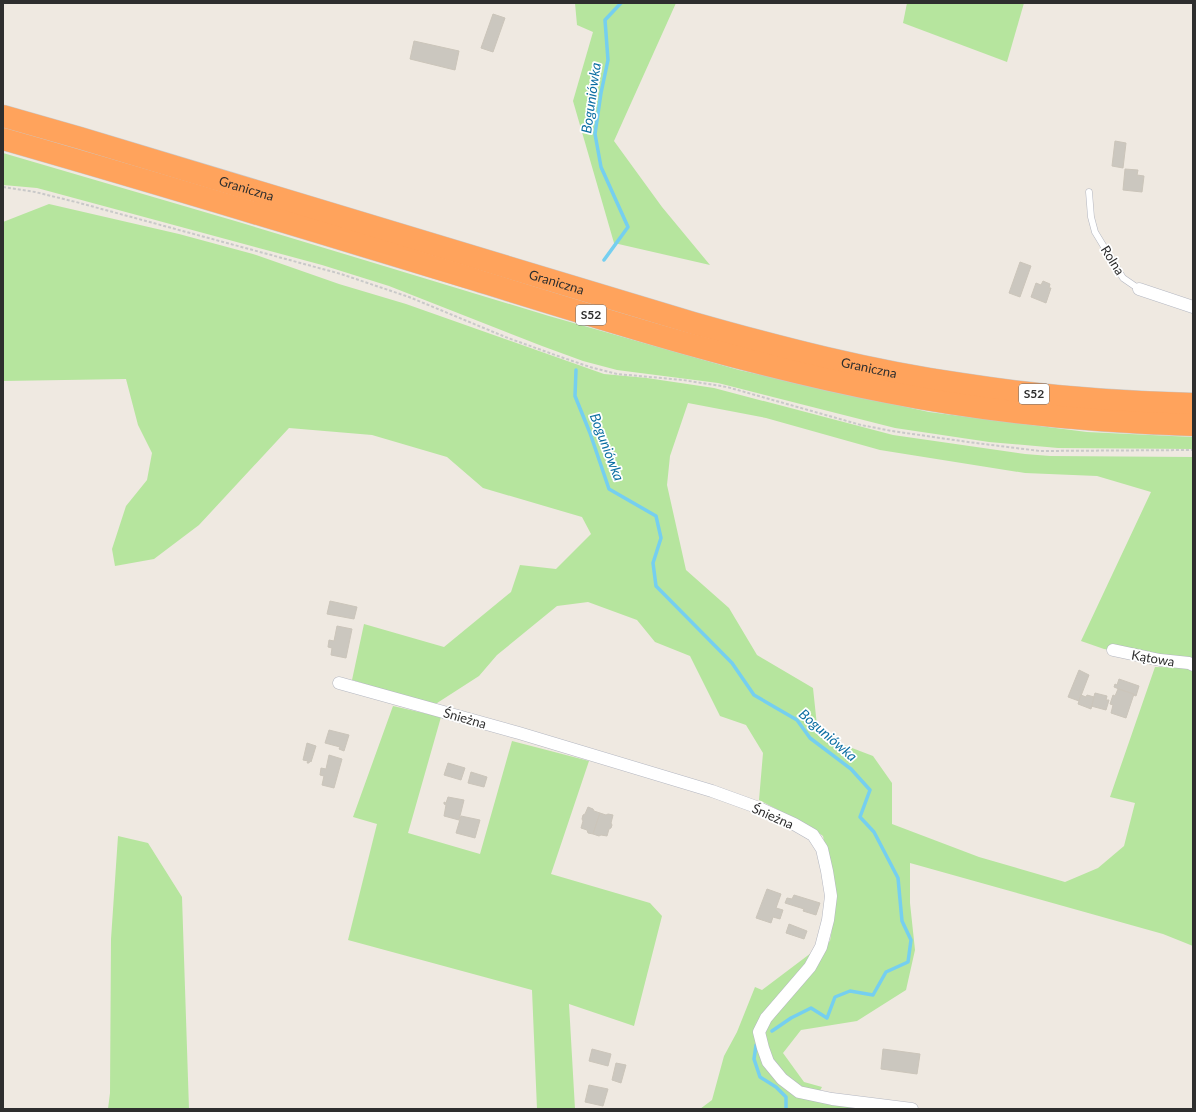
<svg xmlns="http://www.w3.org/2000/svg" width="1196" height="1112" viewBox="0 0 1196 1112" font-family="Lato,sans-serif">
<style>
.green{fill:#b6e59e}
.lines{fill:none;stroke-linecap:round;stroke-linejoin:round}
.stream{stroke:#75cff0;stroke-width:3.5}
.building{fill:#cbc7bf;stroke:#cbc5ba}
.lane-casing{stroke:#b4b7c1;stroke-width:7}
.street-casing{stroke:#b4b7c1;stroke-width:13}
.highway-casing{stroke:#c9c9c9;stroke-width:23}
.path{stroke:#c9c9c9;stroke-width:2;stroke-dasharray:3 2;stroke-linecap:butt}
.lane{stroke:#fff;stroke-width:6}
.street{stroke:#fff;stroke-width:12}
.highway{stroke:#ffa35c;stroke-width:22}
.labels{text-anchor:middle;stroke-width:3.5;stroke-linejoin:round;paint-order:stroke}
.shield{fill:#fff;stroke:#6d6d6d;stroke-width:1}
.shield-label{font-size:12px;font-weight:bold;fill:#2e2e2e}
.street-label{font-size:13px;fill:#2e2e2e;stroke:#fff}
.water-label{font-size:14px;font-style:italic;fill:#0d6fa3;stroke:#fff}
</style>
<rect width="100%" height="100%" fill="#efe9e1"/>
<g class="green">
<polygon points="575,3 676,3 614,141 662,207 710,265 614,243 573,101 593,32 577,25"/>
<polygon points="907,3 1024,3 1007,62 903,23"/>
<polygon points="3,153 242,223 549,316 739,370 929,412 1087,432 1193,437 1193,449 1058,448 989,442 895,428 718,383 617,370 583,361 542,346 389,286 322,265 37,188 3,185"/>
<polygon points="49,204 179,234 253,254 339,284 406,304 604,374 647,378 714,388 893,435 1025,454 1050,456 1193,457 1193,664 1104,649 1081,641 1151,492 1097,476 1025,473 880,450 766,418 688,403 670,456 667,485 686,570 729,608 757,655 813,688 818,735 873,756 892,783 892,824 979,857 1065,882 1098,868 1124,846 1135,803 1110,797 1155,667 1193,668 1193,946 1163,934 910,863 910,903 915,950 906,990 857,1021 801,1030 783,1053 804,1082 822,1087 815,1100 879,1109 700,1109 712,1100 724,1056 737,1032 755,987 762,990 815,950 830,941 836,904 823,836 809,826 759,800 763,753 746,725 720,716 690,656 655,642 637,620 588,602 557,606 497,655 479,676 434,705 352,680 364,624 444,647 511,592 520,565 556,569 591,534 582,517 483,488 447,457 372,435 289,428 199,525 154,559 115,566 112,549 126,506 147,480 152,453 138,425 126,379 3,381 3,222"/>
<polygon points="393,706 441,717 408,833 480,854 512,741 589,761 551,874 650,903 662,916 634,1026 569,1004 575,1109 537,1109 532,990 348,940 377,824 353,817"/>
<polygon points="118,836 148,843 182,897 189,1109 108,1109 110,1093 111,939"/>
</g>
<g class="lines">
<g class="stream">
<polyline points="604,260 628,227 601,167 595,134 601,93 608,60 605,20 621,3"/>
<polyline points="576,370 575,396 590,433 609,489 656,516 661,538 653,563 656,586 732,663 754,695 797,720 810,738 851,769 870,790 860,817 874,832 898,878 902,921 911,940 908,962 886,972 873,995 850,991 835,997 827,1018 811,1008 791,1018 772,1031"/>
<polyline points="756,1045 754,1059 760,1077 776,1087 786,1097 786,1109"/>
</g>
</g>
<g class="building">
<polygon points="493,14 505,18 493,52 481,48"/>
<polygon points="414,41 459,51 455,70 410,59"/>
<polygon points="1115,141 1126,143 1123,168 1112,166"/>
<polygon points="1125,169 1138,170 1137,175 1144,176 1142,192 1123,190"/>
<polygon points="1020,262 1031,266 1020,297 1009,293"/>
<polygon points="1043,281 1050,284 1049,288 1051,288 1046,303 1031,297 1036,283 1041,285"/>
<polygon points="330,601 357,607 354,619 327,614"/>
<polygon points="337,626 352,629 346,658 331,655 332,648 328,647 329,640 334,641"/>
<polygon points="1079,670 1089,675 1079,701 1068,697"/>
<polygon points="1119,679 1139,686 1136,696 1114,687 1115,684 1117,685"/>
<polygon points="1118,689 1134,694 1126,718 1111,713 1113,705 1110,704 1113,695 1115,696"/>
<polygon points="1095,693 1107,696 1106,700 1109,700 1106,710 1091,706"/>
<polygon points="1081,695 1086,697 1087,695 1094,697 1091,709 1078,704"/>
<polygon points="329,730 349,735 344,751 339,749 340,747 325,743"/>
<polygon points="307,743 316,746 311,762 310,761 309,763 307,763 308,761 303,760"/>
<polygon points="329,755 342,759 334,788 322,785 324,776 320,775 321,768 326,769"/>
<polygon points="448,763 465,768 461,780 444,775"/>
<polygon points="471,772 487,777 484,787 468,783"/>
<polygon points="448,797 464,800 459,820 444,816 446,805 444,804 444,802 446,803"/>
<polygon points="588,807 593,809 594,811 600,813 593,834 588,833 587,830 581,828 583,821 582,819 583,815 585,814"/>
<polygon points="600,813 606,815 608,814 613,815 611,823 612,825 611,828 609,829 607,836 601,835 599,836 593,834"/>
<polygon points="461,816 480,820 475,838 456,833"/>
<polygon points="767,889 781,894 776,908 783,910 780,919 773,917 771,923 756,918"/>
<polygon points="794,895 820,903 816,915 803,911 804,909 785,903 787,898 792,899"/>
<polygon points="789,924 807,931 804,939 786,933"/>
<polygon points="592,1049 611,1054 608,1066 589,1061"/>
<polygon points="883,1049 920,1054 917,1074 881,1069"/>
<polygon points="616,1063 626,1065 621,1083 612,1080"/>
<polygon points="589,1085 608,1089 603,1106 585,1102"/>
</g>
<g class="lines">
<defs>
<polyline id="lane" points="1089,192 1091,217 1095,232 1123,278 1139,289"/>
<g id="street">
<polyline points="1139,289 1193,307"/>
<polyline points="1113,650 1160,660 1189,663 1193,665"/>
<polyline points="339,683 519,733 712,791 759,808 794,824 813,835 822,849 827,871 831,896 828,920 821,947 810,967 766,1018 759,1032 763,1048 768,1062 782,1079 799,1092 832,1099 912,1109"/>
</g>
<g id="highway">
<path id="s1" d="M 3,116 L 80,138 L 693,323 C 781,348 870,371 961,384 C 1038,396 1115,402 1193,404"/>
<path d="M 3,139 C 161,184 318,232 476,280 C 612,322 747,365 887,392 C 988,412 1090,422 1193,425"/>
</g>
</defs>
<use href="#lane" class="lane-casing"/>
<use href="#street" class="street-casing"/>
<use href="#highway" class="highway-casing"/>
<polyline class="path" points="3,187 35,192 76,202 341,274 409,297 508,338 558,356 590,367 617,374 683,380 727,387 861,425 892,431 968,442 1040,451 1193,450"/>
<use href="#lane" class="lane"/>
<use href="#street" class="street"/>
<use href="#highway" class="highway"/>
</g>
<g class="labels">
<g class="shield">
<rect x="576" y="305" width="30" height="20" rx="3"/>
<rect x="1019" y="384" width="30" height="20" rx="3"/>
</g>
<g class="shield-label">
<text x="591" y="319">S52</text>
<text x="1034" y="398">S52</text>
</g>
<g class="street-label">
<text dy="5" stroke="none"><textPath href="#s1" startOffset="254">Graniczna</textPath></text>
<text transform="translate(1113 260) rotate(58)" y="5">Rolna</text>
<text dy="5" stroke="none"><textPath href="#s1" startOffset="578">Graniczna</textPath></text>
<text dy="5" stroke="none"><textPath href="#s1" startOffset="902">Graniczna</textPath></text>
<text transform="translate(1153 658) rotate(10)" y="5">Kątowa</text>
<text transform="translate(465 718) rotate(16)" y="5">Śnieżna</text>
<text transform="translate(773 816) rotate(24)" y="5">Śnieżna</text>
</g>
<g class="water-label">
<text transform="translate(591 98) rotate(-82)" y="5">Boguniówka</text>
<text transform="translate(607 447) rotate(69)" y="5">Boguniówka</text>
<text transform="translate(828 735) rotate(41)" y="5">Boguniówka</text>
</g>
</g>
<rect width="1196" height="1112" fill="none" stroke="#2e2e2e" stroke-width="8"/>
</svg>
